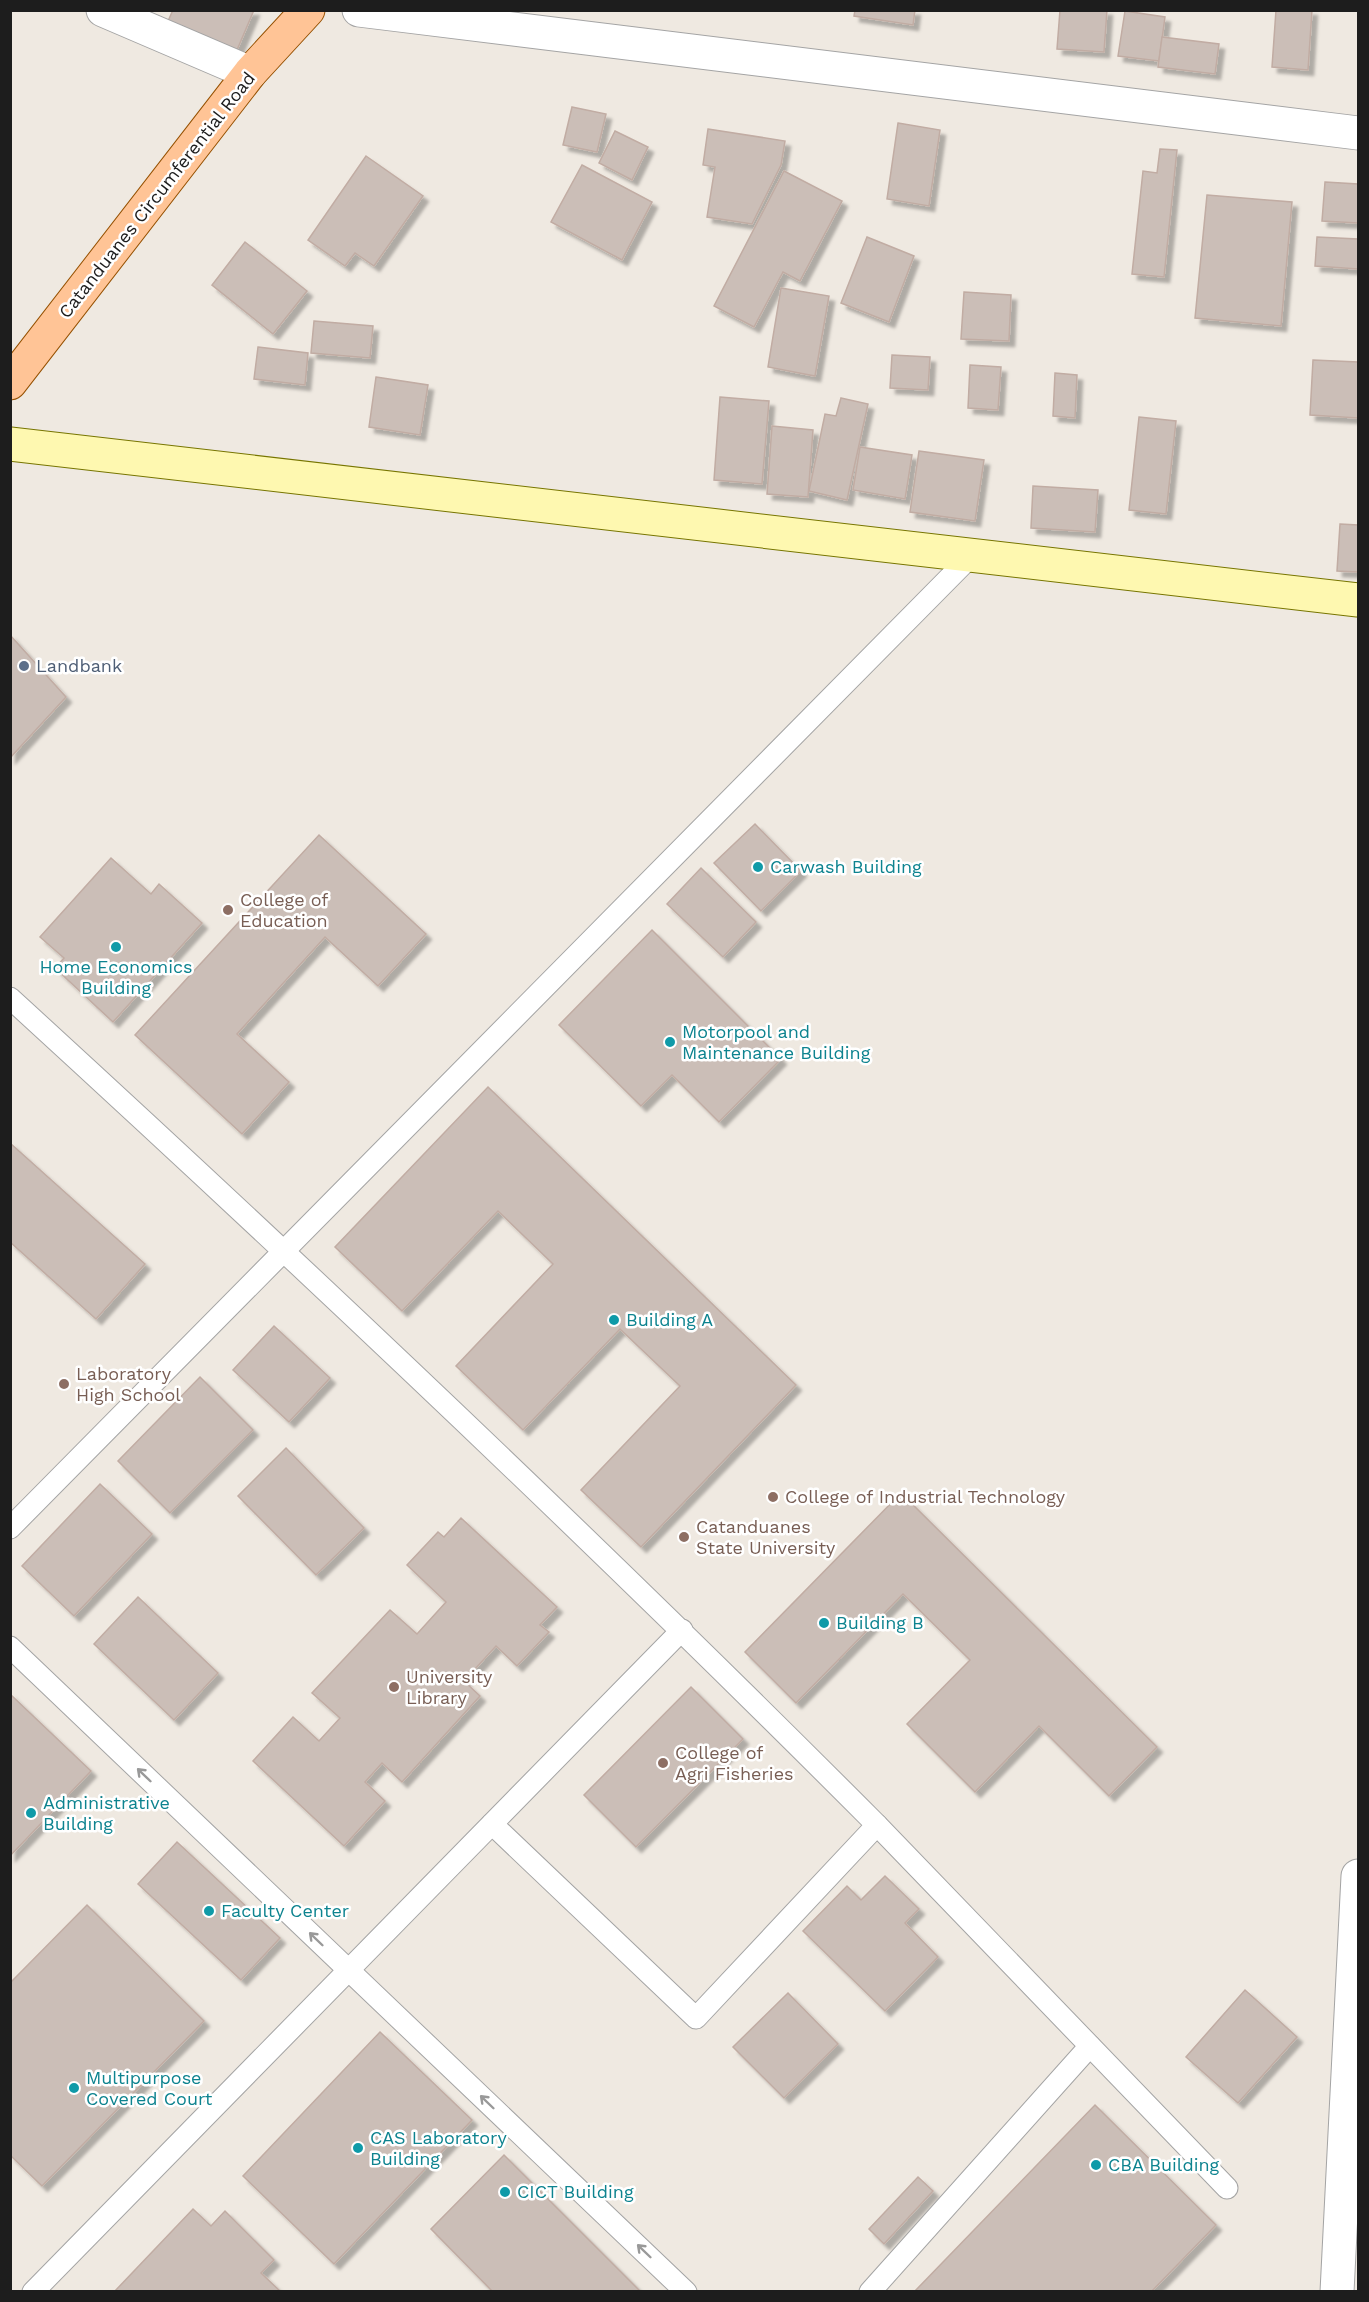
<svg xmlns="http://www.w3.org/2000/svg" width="1369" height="2302" viewBox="0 0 1369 2302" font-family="'Work Sans',sans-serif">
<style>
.building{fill:#cbbeb7;stroke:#c1aca3;stroke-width:1.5;filter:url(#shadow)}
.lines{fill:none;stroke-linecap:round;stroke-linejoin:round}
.lane-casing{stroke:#a4a4a4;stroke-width:23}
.street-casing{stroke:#a4a4a4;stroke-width:35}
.secondary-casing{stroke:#777500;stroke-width:35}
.primary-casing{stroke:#955000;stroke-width:35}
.lane{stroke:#fff;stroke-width:21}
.street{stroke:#fff;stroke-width:33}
.secondary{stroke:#fef8b0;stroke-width:33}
.primary{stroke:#ffc496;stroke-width:33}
.oneway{stroke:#999}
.service-dot{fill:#5c6f8a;stroke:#fff;stroke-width:2}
.culture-dot{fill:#0f9aa8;stroke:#fff;stroke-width:2}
.education-dot{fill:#8d6e63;stroke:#fff;stroke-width:2}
.labels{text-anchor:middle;stroke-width:5;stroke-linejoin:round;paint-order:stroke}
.street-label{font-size:18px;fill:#1d1d1d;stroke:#fff}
.service-label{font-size:18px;fill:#4e5e75;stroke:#fff;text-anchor:start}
.culture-label{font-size:18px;fill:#0d838f;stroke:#fff;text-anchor:start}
.education-label{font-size:18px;fill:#785e54;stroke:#fff;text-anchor:start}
</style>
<defs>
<filter id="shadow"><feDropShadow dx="5.5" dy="5.5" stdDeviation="1.5" flood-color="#0004"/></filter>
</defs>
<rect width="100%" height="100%" fill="#efe9e1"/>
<g class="building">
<polygon points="173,10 254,10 237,50 168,21"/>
<polygon points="855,10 915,10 913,25 854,16"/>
<polygon points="1060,10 1107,10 1104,52 1057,49"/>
<polygon points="1276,10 1312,10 1308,70 1272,67"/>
<polygon points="1125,11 1165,17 1159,61 1118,56"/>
<polygon points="1162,37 1219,44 1215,74 1158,67"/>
<polygon points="572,107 606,114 597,152 563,145"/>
<polygon points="898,123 940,130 929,206 887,199"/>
<polygon points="708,129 785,141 781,165 752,224 707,217 715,167 703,165"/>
<polygon points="615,131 648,147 632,180 599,163"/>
<polygon points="1160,149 1177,150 1164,277 1132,274 1143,171 1157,173"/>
<polygon points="366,156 423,196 374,266 355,253 345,266 308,240"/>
<polygon points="582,165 652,202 622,260 551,222"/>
<polygon points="784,171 842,201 800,281 783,272 754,327 714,306"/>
<polygon points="1325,182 1358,184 1358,223 1322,221"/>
<polygon points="1207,195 1292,202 1281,326 1195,318"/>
<polygon points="867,237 914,256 889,322 841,303"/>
<polygon points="1317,237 1358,239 1358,269 1315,266"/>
<polygon points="245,242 307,291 273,334 212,285"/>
<polygon points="781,288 829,296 815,376 768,367"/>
<polygon points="964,292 1011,295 1009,341 961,339"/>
<polygon points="314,321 373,326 370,358 311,353"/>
<polygon points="258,347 308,353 305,385 254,379"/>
<polygon points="892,355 930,357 928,390 890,388"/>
<polygon points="1313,360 1358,362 1358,418 1310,415"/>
<polygon points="970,365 1001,367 998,410 968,408"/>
<polygon points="1055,373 1077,375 1075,418 1053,416"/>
<polygon points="376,377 428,385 420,435 369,427"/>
<polygon points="720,397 769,401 762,484 714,480"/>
<polygon points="841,398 868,404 847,500 809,491 825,414 836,416"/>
<polygon points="1139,417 1176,421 1166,514 1129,510"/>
<polygon points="772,426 813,430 808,497 767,494"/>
<polygon points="860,447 912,455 905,499 853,490"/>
<polygon points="919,451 984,460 975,521 910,512"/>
<polygon points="1033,486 1098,490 1095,532 1031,528"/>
<polygon points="1340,524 1358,525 1358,572 1337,571"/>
<polygon points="10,635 66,697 10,758"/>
<polygon points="755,824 801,871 761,911 714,863"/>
<polygon points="319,835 426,934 378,986 325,937 237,1034 289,1082 242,1134 135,1035"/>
<polygon points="111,858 151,894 159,884 202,923 113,1022 55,968 64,958 40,937"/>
<polygon points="701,868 756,922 723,957 667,904"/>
<polygon points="652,930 781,1059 719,1122 672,1075 641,1106 559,1025"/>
<polygon points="488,1087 796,1385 641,1547 581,1490 680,1386 620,1329 523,1430 456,1366 553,1264 498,1211 402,1311 335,1247"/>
<polygon points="10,1143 145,1264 96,1319 10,1242"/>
<polygon points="274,1326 330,1378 289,1422 233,1370"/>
<polygon points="200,1377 253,1430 170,1513 118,1461"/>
<polygon points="286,1448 364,1528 316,1575 238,1496"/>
<polygon points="100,1484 152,1534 74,1616 22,1566"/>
<polygon points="901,1493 1157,1747 1109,1796 1039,1726 975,1792 907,1724 970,1660 903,1594 796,1703 745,1652"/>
<polygon points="461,1518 557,1607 540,1625 549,1632 517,1666 496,1646 464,1681 480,1696 402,1782 382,1763 365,1782 385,1801 344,1846 253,1761 293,1717 319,1741 340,1718 312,1693 390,1610 417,1634 446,1602 407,1565 438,1532 444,1537"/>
<polygon points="138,1597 218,1673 174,1720 94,1644"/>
<polygon points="691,1687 743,1739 636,1847 584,1795"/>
<polygon points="10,1694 91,1771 10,1856"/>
<polygon points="177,1842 280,1938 241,1980 138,1884"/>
<polygon points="885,1876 919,1909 905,1923 938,1957 885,2011 803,1931 847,1886 861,1900"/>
<polygon points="87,1905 204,2021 42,2186 10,2155 10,1983"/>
<polygon points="1245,1990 1297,2037 1238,2103 1186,2057"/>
<polygon points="788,1993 838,2044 784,2098 733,2047"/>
<polygon points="380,2032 472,2120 334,2264 243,2176"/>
<polygon points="1095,2105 1216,2225 1151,2292 914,2292"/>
<polygon points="504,2155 641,2292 493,2292 431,2229"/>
<polygon points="918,2177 933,2191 884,2244 869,2229"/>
<polygon points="193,2209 211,2226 225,2211 274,2260 261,2273 281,2292 114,2292"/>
</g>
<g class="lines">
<defs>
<g id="lane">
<path d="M 10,998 C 305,1268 595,1542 877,1825 L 696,2018 L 492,1824"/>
<polyline points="10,1528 971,556"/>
<polyline points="10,1647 686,2292"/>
<polyline points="877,1825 1227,2188"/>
<polyline points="33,2292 682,1630"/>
<polyline points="870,2292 1090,2046"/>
</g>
<g id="street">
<polyline points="103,10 250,73"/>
<polyline points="359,10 1358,133"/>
<polyline points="1337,2292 1358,1876"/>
</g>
<polyline id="secondary" points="10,444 1358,600"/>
<polyline id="primary" points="10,383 250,73 308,10"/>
</defs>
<use href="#lane" class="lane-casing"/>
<use href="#street" class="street-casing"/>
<use href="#secondary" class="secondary-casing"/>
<use href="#primary" class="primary-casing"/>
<use href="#lane" class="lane"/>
<use href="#street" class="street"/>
<use href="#secondary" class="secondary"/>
<use href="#primary" class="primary"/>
</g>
<defs><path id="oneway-shaft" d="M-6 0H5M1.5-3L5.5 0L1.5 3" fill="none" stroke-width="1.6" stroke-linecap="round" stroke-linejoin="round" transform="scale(1.5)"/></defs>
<g class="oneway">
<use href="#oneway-shaft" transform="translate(144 1775) rotate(-136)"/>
<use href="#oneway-shaft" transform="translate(316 1939) rotate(-136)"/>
<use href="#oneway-shaft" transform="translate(487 2102) rotate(-136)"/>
<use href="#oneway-shaft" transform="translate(644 2251) rotate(-136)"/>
</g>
<circle class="service-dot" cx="24" cy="666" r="6"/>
<g class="culture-dot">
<circle cx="758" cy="867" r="6"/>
<circle cx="116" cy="947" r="6"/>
<circle cx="670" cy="1042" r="6"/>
<circle cx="614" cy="1320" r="6"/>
<circle cx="824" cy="1623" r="6"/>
<circle cx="31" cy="1813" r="6"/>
<circle cx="209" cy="1911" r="6"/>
<circle cx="74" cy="2088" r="6"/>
<circle cx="358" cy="2148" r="6"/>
<circle cx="1096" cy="2165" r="6"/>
<circle cx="505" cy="2192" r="6"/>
</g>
<g class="education-dot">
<circle cx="228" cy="910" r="6"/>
<circle cx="64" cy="1384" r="6"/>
<circle cx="773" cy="1497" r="6"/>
<circle cx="684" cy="1537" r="6"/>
<circle cx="394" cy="1687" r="6"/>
<circle cx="663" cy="1763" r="6"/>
</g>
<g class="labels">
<g class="street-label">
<text transform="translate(157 195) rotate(-52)" y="6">Catanduanes Circumferential Road</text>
</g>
<g class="service-label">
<text x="36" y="672">Landbank</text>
</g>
<g class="culture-label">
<text x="770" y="873">Carwash Building</text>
<text x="116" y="973" text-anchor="middle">Home Economics<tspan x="116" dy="21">Building</tspan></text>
<text x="682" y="1038">Motorpool and<tspan x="682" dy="21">Maintenance Building</tspan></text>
<text x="626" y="1326">Building A</text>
<text x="836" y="1629">Building B</text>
<text x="43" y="1809">Administrative<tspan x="43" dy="21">Building</tspan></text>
<text x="221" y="1917">Faculty Center</text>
<text x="86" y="2084">Multipurpose<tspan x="86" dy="21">Covered Court</tspan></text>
<text x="370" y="2144">CAS Laboratory<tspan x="370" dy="21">Building</tspan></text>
<text x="1108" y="2171">CBA Building</text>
<text x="517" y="2198">CICT Building</text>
</g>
<g class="education-label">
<text x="240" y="906">College of<tspan x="240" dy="21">Education</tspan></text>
<text x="76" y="1380">Laboratory<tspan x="76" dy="21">High School</tspan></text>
<text x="785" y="1503">College of Industrial Technology</text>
<text x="696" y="1533">Catanduanes<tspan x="696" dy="21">State University</tspan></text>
<text x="406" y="1683">University<tspan x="406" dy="21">Library</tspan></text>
<text x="675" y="1759">College of<tspan x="675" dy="21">Agri Fisheries</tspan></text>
</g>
</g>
<rect width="1369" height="2302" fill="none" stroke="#1d1d1d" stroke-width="24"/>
</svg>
